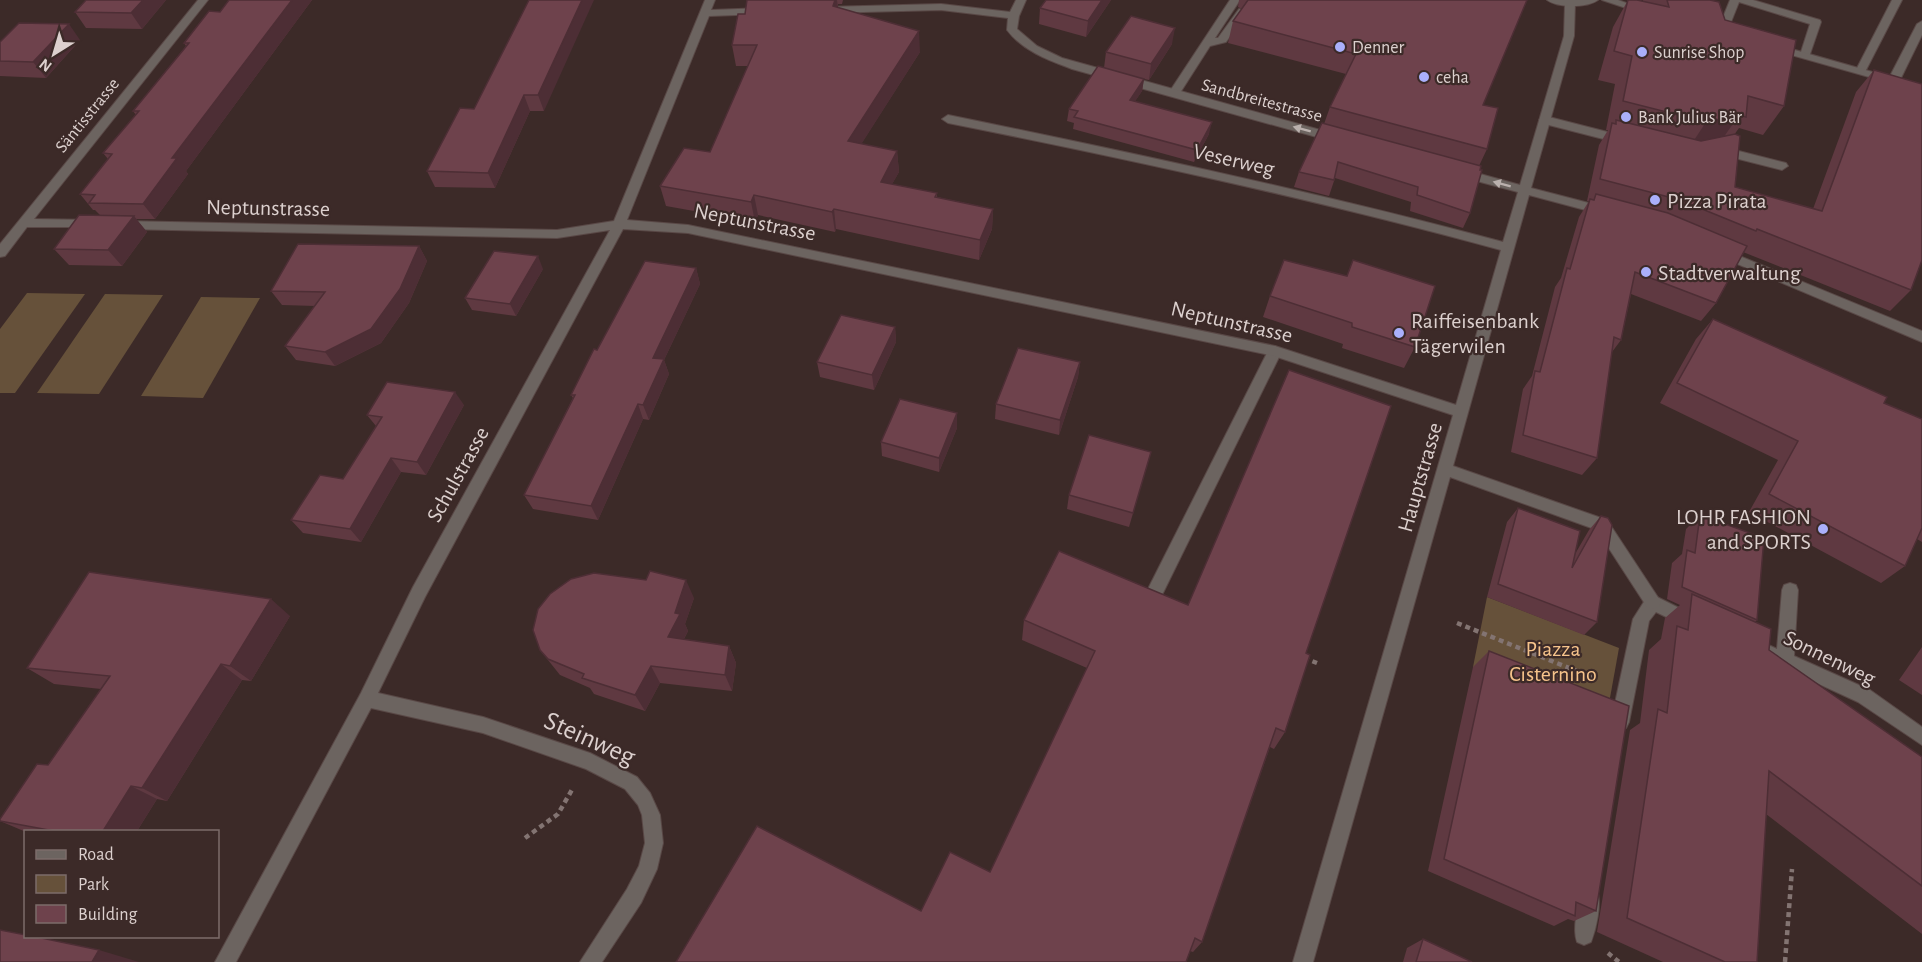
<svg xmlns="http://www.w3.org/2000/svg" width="1922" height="962" viewBox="0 0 1922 962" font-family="'Alegreya Sans',sans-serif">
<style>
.green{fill:#66513a}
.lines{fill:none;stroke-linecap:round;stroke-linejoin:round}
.service-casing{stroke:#594846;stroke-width:2}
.minor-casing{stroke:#594846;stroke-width:2}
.tertiary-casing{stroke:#594846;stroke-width:2}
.path{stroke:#837472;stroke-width:4.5;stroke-dasharray:5 4;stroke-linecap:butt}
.service{fill:#6c6460;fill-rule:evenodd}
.minor{fill:#6c6460;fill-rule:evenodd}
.tertiary{fill:#6c6460;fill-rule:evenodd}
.wall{fill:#5f3941}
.shaded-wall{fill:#4d2e35}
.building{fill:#6e424c;stroke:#4d2e35;stroke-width:1.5}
.oneway{fill:#bab0ad}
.poi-dot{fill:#aab0fb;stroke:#3c2a28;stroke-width:2}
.labels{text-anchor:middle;stroke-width:4.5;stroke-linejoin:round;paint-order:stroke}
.far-poi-label{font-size:18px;fill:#dcd0ce;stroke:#3c2a28;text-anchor:start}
.far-street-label{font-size:18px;fill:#dcd0ce;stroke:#3c2a28}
.street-label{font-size:22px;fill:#dcd0ce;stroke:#3c2a28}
.poi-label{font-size:22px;fill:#dcd0ce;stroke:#3c2a28;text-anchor:start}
.park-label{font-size:22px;fill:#f6c38b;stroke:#3c2a28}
.near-street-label{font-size:27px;fill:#dcd0ce;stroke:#3c2a28}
</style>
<rect width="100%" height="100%" fill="#3c2a28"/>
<g class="green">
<polygon points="27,293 85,294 15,393 0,393 0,329"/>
<polygon points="105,294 163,295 99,394 37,393"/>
<polygon points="201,297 260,298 203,398 141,396"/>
<polygon points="1487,597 1619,648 1606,720 1473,667"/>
</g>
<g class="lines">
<defs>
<g id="service">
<polygon points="1230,0 1240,0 1215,38 1218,38 1239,9 1248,11 1226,42 1210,46 1178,96 1170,96 1168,94"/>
<polygon points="1730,0 1753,0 1820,20 1821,22 1809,57 1801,57 1800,55 1810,24 1739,2 1727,32 1718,34 1717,32"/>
<polygon points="1892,0 1902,0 1866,70 1865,72 1857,72 1856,70"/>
<polygon points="1922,21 1922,35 1900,80 1898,82 1890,82 1888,80 1917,24"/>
<polygon points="1545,116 1627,137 1629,140 1623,144 1541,123 1539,120"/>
<polygon points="1719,146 1786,163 1788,166 1782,170 1715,153 1713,150"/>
<polygon points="1275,346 1282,351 1160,599 1154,601 1148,599 1146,594 1148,589 1268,351"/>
<polygon points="1790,583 1796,585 1798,590 1794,656 1870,690 1922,727 1922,745 1858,702 1756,655 1754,650 1756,645 1762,642 1777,649 1782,590 1784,585"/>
<polygon points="1653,595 1695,616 1697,621 1695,626 1689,628 1656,612 1649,621 1629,722 1626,728 1620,730 1614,728 1611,722 1633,619 1647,597"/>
<path d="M 1590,887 L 1597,890 C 1602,904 1596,929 1591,942 L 1584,945 L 1577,942 C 1572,928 1578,904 1583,890 Z"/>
</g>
<g id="minor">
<polygon points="198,0 208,0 34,219 93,220 97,221 99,224 97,227 27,227 5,256 0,257 0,244"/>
<path d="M 705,0 L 715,0 L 711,10 L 765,8 L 770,11 L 765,14 L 709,16 L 627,220 L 688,225 L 1275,346 L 1456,405 L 1501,250 C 1318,200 1134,160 948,123 L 942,119 L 948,115 C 1134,153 1320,193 1503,242 L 1518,192 L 1458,176 L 1456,173 L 1462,169 L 1520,185 L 1564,36 L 1565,3 L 1570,0 L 1575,3 L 1574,36 L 1531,188 L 1608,208 L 1610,211 L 1604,215 L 1529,195 L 1453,466 L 1607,520 L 1661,602 L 1659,607 L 1653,609 L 1647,607 L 1597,530 L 1450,477 L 1313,962 L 1293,962 L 1453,415 L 1274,356 L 688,233 L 623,229 L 425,597 L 378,693 L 483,717 L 590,753 L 637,777 L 650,793 L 660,815 L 663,843 L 657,869 L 641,903 L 602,962 L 580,962 L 627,889 L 639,866 L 645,843 L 642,815 L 638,805 L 625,789 L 586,769 L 483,733 L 371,708 L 236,962 L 215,962 L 361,693 L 413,587 L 610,230 L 557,238 L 123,229 L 117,225 L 123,221 L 557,230 L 614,221 Z"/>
<path d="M 1016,0 L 1026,0 L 1019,16 L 1017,29 L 1037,46 L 1062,58 L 1342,136 L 1344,139 L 1338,143 L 1072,69 C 1048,60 1023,51 1007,30 L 1008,18 L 941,10 L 825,13 L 820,10 L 825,7 L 941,4 L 1010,12 Z"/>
<polygon points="1720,248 1922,331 1922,342 1716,255 1714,252 1716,249"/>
</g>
<g id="tertiary">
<path d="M 1547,0 L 1598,0 C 1587,8 1558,8 1547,0 Z"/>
<polygon points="1602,0 1618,0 1649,11 1644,14"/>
<polygon points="1774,44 1922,86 1922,92 1770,49 1770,45"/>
</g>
</defs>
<use href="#service" class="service-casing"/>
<use href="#minor" class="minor-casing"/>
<use href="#tertiary" class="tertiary-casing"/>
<g class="path">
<polyline points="1457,623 1599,680"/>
<polyline points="1304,658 1317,663"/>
<polyline points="525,838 558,814 573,788"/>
<polyline points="1608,953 1619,962"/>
<polyline points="1785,962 1792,869"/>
</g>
<use href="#service" class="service"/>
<use href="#minor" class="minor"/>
<use href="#tertiary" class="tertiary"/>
</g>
<g class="wall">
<polygon points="166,0 142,29 86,28 75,12"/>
<polygon points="229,0 312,0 186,171 188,174 155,219 136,219 147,232 122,266 69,265 54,249 100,215 95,210 93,210 80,194 108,159 103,153 136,115 133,111 186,46 184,43 220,12"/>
<polygon points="529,0 544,111 530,111 495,188 435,187 427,171 474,109"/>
<polygon points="747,0 843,0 842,4 838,4 838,8 920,52 861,144 897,151 899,172 892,184 937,193 937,197 993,209 992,229 979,260 836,229 835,232 758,215 755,222 666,206 660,186 710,152 748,66 736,66 732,45 745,14"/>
<polygon points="1111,0 1086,37 1039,24 1040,8"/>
<polygon points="1239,0 1527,0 1483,105 1487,149 1479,166 1470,213 1463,228 1410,211 1411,202 1335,178 1329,196 1294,187 1299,172 1324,124 1330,107 1346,74 1228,43 1233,21 1242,9 1238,7"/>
<polygon points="1628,0 1637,0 1643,1 1643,0 1710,0 1784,106 1763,135 1739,128 1734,135 1735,187 1813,209 1856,92 1874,70 1911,290 1890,311 1743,252 1716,303 1701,321 1631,294 1621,340 1612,352 1597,458 1582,475 1511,452 1523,389 1532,376 1555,287 1561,278 1579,217 1589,201 1587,201 1599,145 1608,130 1606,130 1615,84 1598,80 1613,27"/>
<polygon points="80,40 46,78 0,76 0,42"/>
<polygon points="1172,44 1149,80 1144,79 1142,91 1135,101 1209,134 1194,162 1073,129 1074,123 1067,121 1069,109 1104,68 1106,52"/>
<polygon points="419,246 427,261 409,303 381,343 335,366 296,360 285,346 315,306 282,305 271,291"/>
<polygon points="696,268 700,284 664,360 669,374 649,420 643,419 598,520 533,509 524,495 573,398 571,395 597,350"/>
<polygon points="543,269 516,316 472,310 465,298"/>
<polygon points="1347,276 1415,347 1404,368 1342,348 1343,344 1263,317 1270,296"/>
<polygon points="1713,319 1884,403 1922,419 1922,542 1917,539 1905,566 1881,583 1749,512 1778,460 1660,403 1696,339"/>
<polygon points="895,327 896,342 874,390 820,377 817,362"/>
<polygon points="1080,362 1078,377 1059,435 995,419 996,404"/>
<polygon points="464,405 426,475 401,472 361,542 303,533 291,520 343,479 376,426 367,415"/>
<polygon points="957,413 957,428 939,472 882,456 881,442"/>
<polygon points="1151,452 1129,527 1067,509 1069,495"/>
<polygon points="1518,508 1575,554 1589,530 1601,516 1597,622 1584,635 1487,597 1507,522"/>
<polygon points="1700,515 1757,620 1755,622 1769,650 1922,757 1922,934 1766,814 1757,962 1663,962 1597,932 1630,730 1640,723 1649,650 1661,639 1665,618 1680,605 1667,599 1672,563 1682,554 1686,529"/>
<polygon points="694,598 685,624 688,631 684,639 729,646 736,663 732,691 660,683 645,711 594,694 590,688 560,675 540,650"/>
<polygon points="290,616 251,681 242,680 167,801 157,799 137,831 26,832 0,821 48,765 101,689 54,684 27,668"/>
<polygon points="1024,620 1306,653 1285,732 1274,749 1270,747 1202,942 1193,952 1190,951 921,911 990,872 1087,668 1022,640"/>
<polygon points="1922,647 1922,695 1899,680"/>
<polygon points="1489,651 1596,911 1574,921 1568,919 1554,926 1428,871 1473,667"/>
<polygon points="1423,939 1472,962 1403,962 1407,948"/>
</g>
<g class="shaded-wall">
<polygon points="143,0 166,0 142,29 131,13"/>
<polygon points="292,0 312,0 186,171 188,174 155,219 143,204 172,158"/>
<polygon points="582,0 594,0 544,111 538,95"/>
<polygon points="835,0 837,0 839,15 833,6"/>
<polygon points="1102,0 1111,0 1086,37 1088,21"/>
<polygon points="69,24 80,40 46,78 33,62"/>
<polygon points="1175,28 1172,44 1149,80 1151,64"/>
<polygon points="919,31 920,52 850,162 848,141"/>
<polygon points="1144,79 1142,91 1128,112 1130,100"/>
<polygon points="524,95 530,111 495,188 488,173"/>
<polygon points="1739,115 1719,144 1687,151 1706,122"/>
<polygon points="1212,122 1209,134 1194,162 1197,150"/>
<polygon points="897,151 899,172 882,202 881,182"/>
<polygon points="754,195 758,215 755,222 751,202"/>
<polygon points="834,209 836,229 835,232 832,212"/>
<polygon points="993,209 992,229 979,260 980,240"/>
<polygon points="134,216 147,232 122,266 108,250"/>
<polygon points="419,246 427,261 409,303 381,343 335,366 325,352"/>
<polygon points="538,256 543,269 516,316 510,304"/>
<polygon points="696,268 700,284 664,360 669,374 649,420 643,405 653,358"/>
<polygon points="895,327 896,342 874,390 872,375"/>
<polygon points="1080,362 1078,377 1059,435 1060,420"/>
<polygon points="455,392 464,405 426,475 417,462"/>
<polygon points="638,404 643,419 598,520 591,506"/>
<polygon points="957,413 957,428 939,472 939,458"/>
<polygon points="391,458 401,472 361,542 350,529"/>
<polygon points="686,580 694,598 685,624 688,631 676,654 668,637 675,613"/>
<polygon points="271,599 290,616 251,681 230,666"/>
<polygon points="729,646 736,663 732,691 725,675"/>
<polygon points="221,664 242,680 167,801 142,788"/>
<polygon points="651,666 660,683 645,711 635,695"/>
<polygon points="131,786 157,799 137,831 103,831"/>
<polygon points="99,950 139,962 92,962"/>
</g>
<g class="building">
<polygon points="86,0 143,0 131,13 75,12"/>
<polygon points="229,0 292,0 172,158 177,158 143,204 89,203 95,195 80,194 112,154 103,153 139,111 133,111 189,43 184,43 209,11 220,12"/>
<polygon points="529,0 582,0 538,95 524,95 488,173 427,171 460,108 474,109"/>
<polygon points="747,0 835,0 833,6 919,31 848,141 897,151 881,182 937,193 935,197 993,209 980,240 834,209 832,212 754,195 751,202 660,186 684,148 710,152 757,45 732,45 738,14 745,14"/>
<polygon points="1046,0 1102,0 1088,21 1040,8"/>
<polygon points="1248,0 1527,0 1483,105 1498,108 1487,149 1330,107 1356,54 1233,21"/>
<polygon points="1628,0 1637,0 1669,7 1667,0 1710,0 1719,2 1725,20 1796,40 1784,106 1748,96 1746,117 1739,115 1706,122 1623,101 1632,56 1614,51"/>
<polygon points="1131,16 1175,28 1151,64 1106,52"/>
<polygon points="19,23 69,24 33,62 0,61 0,42"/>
<polygon points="1098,66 1144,79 1130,100 1212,122 1197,150 1074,117 1078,111 1069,109"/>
<polygon points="1874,70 1922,84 1922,260 1911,290 1757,229 1756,231 1680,200 1600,179 1612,123 1616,124 1616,120 1701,141 1735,134 1740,136 1735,187 1822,211"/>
<polygon points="1322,123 1481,166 1480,170 1482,170 1470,213 1417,195 1418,187 1338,162 1334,180 1299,172"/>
<polygon points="1596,194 1668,213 1747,246 1716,303 1635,272 1621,340 1614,337 1597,458 1523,435 1535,371 1540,372 1567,268 1570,269 1590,199 1594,200"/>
<polygon points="79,215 134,216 108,250 54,249"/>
<polygon points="298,244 419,246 400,289 371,329 325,352 285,346 325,292 271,291"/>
<polygon points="494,251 538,256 510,304 465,298"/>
<polygon points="1284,260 1347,276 1353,260 1435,286 1415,347 1352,327 1352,323 1270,296"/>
<polygon points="645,261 696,268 653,358 664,359 643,405 638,404 591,506 524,495 575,395 571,395 594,349 597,350"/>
<polygon points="841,315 895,327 872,375 817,362"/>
<polygon points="1713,319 1887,397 1884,403 1922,419 1922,528 1905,566 1769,494 1798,441 1677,383"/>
<polygon points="1018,348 1080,362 1060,420 996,404"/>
<polygon points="1289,370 1391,406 1306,653 1310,655 1285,732 1276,728 1202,942 1195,938 1186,962 676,962 757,826 921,911 950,852 990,872 1095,651 1024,620 1059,551 1188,605"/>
<polygon points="387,382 455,392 417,462 391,458 350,529 291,520 320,475 343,479 382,417 367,415"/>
<polygon points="900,399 957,413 939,458 881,442"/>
<polygon points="1089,435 1151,452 1133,513 1069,495"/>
<polygon points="1518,508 1580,531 1572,568 1601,516 1608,518 1612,525 1597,622 1498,584"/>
<polygon points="1700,515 1764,538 1757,620 1682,587 1687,550 1695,553"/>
<polygon points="650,571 686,580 675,613 680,614 668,637 729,646 725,675 651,666 635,695 582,678 584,674 548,659 540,650 533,630 538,609 550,594 571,579 594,573 646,580"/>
<polygon points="89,572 271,599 230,666 221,664 142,788 131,786 103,831 54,831 0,821 0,819 37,764 48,765 110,676 27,668"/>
<polygon points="1692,594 1771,629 1769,650 1922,757 1922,886 1769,771 1757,962 1725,962 1627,918 1658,709 1667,713 1677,626 1688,630"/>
<polygon points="1489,651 1629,706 1596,911 1576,902 1575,916 1444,859"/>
<polygon points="0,930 26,935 26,936 32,936 99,950 92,962 0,962"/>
<polygon points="1423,939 1472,962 1416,962"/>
</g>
<defs><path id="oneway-solid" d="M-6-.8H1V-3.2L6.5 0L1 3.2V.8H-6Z" transform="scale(1.5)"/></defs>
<g class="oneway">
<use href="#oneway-solid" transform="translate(1302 129) rotate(-165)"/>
<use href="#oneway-solid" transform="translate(1502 184) rotate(-165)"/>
</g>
<g class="poi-dot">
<circle cx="1340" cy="47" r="6"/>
<circle cx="1642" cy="52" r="6"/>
<circle cx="1424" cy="77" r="6"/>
<circle cx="1626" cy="117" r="6"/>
<circle cx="1655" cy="200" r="6"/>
<circle cx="1646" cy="272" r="6"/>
<circle cx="1399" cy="333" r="6"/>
<circle cx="1823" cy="529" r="6"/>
</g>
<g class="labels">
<g class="far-poi-label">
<text x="1352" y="53">Denner</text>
<text x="1654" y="58">Sunrise Shop</text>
<text x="1436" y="83">ceha</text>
<text x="1638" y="123">Bank Julius Bär</text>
</g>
<g class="far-street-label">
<text transform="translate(1262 100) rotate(15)" y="6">Sandbreitestrasse</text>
<text transform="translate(87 115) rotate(-51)" y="6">Säntisstrasse</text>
</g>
<g class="street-label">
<text transform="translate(1234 159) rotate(13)" y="8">Veserweg</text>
<text transform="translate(268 207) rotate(1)" y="8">Neptunstrasse</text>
<text transform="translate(755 221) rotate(11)" y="8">Neptunstrasse</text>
<text transform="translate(1232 321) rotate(13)" y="8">Neptunstrasse</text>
<text transform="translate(457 474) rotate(-61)" y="8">Schulstrasse</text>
<text transform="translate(1419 477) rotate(-74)" y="8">Hauptstrasse</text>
<text transform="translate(1830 657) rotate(26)" y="8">Sonnenweg</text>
</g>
<g class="poi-label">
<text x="1667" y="208">Pizza Pirata</text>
<text x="1658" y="280">Stadtverwaltung</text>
<text x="1411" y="328">Raiffeisenbank<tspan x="1411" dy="25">Tägerwilen</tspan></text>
<text x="1811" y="524" text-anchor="end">LOHR FASHION<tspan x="1811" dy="25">and SPORTS</tspan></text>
</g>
<g class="park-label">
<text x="1553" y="656">Piazza<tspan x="1553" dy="25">Cisternino</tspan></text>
</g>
<g class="near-street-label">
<text transform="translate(590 738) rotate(24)" y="9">Steinweg</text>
</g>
</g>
<rect x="24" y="830" width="195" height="108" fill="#3c2a28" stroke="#7c6c6a" stroke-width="1.5"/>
<rect x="36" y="850" width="30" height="9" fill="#6c6460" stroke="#7c6c6a" stroke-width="1.5"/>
<text x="78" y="860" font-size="18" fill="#dcd0ce">Road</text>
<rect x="36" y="875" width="30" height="18" fill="#66513a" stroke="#7c6c6a" stroke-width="1.5"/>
<text x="78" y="890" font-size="18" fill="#dcd0ce">Park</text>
<rect x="36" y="905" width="30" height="18" fill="#6e424c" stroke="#7c6c6a" stroke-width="1.5"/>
<text x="78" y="920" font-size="18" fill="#dcd0ce">Building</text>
<g transform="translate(54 54) rotate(217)" stroke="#3c2a28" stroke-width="4.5" paint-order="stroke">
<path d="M0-4.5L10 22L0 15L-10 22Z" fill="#dcd0ce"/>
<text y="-9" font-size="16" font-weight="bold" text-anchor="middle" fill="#dcd0ce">N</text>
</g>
</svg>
